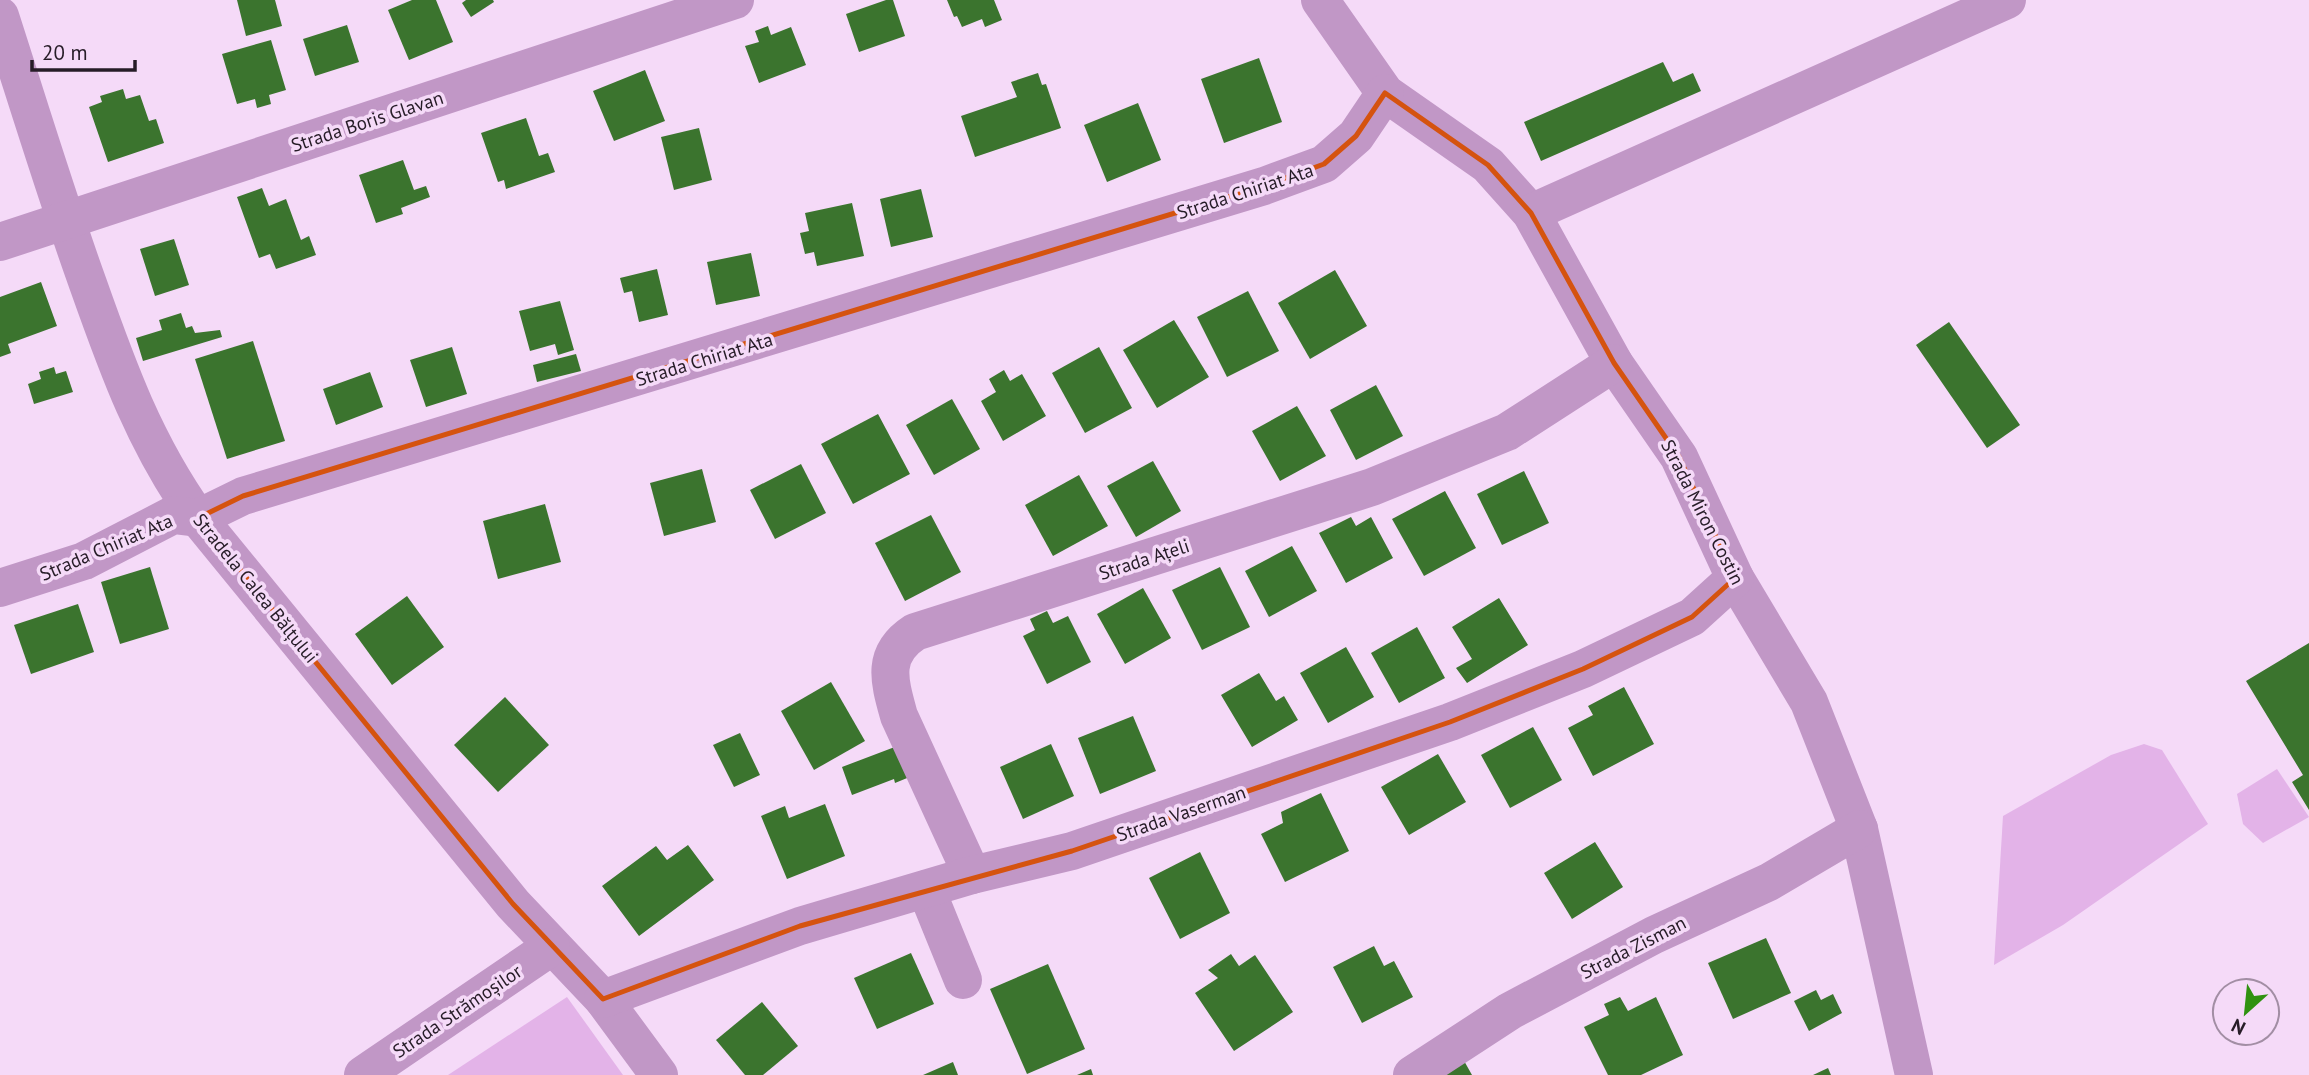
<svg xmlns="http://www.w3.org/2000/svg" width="2309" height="1075" viewBox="0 0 2309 1075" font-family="'PT Sans',sans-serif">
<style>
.green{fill:#e3b3e8}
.building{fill:#3b742e}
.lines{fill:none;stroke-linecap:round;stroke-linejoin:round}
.minor{stroke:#c197c6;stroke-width:38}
.marked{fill:none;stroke:#d5530f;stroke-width:5;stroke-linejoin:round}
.labels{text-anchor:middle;stroke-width:7;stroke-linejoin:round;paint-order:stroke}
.street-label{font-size:19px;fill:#261c27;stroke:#f5daf8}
</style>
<rect width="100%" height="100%" fill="#f5daf8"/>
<g class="green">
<polygon points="2144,744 2162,750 2208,824 2063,925 1994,965 2003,816 2111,755"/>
<polygon points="2277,769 2309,817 2263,843 2243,824 2237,794"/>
<polygon points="567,997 623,1075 448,1075"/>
</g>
<g class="building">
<polygon points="237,0 275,0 282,26 246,36"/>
<polygon points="412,0 436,0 453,42 409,60 388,10"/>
<polygon points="466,0 493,0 494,2 471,17 462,3"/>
<polygon points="886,0 893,0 905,36 859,52 846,14"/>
<polygon points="947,0 994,0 1002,20 985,27 982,19 962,27 957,16 954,17"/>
<polygon points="347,25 359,62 315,76 303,39"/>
<polygon points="768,26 771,35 791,27 806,65 759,83 745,46 759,42 755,31"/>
<polygon points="271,40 286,90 269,95 271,104 257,108 255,99 237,104 222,54"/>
<polygon points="1259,58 1282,122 1224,143 1201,79"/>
<polygon points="1663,62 1673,82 1693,73 1701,91 1541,161 1524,122"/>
<polygon points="645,70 665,121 614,141 593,91"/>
<polygon points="1038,73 1042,85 1046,84 1061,128 975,157 961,116 1017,97 1011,82"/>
<polygon points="123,89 126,99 140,95 149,121 156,119 164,143 108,162 89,107 102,102 100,96"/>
<polygon points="1138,103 1161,160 1107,182 1084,125"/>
<polygon points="526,118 539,156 548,153 555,172 506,189 504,180 498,182 481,133"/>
<polygon points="699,128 712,180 674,190 661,137"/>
<polygon points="403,160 414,190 426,186 430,197 401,208 403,214 376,223 359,175"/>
<polygon points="262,188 269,206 286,199 301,240 309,236 316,255 276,269 270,254 259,258 237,197"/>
<polygon points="921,189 933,237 891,247 880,199"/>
<polygon points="852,203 864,256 817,266 814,252 805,254 800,233 809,231 805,213"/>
<polygon points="174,239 189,285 155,296 140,249"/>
<polygon points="751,253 760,296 716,305 707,262"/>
<polygon points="657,269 668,315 639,322 632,291 624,293 620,278"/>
<polygon points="1335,270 1367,326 1310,359 1278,303"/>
<polygon points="41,282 57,326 8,344 11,353 0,357 0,297"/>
<polygon points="1248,291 1279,351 1227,377 1197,317"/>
<polygon points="560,301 574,350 558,355 555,344 530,351 519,311"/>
<polygon points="181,313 186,328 192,326 195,333 220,330 222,337 143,361 136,338 162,330 159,320"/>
<polygon points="1174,320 1209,377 1157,408 1123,350"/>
<polygon points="1949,322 2020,425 1987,448 1916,345"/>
<polygon points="253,341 285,441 227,459 195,359"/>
<polygon points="452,347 467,394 426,407 410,360"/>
<polygon points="1099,347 1132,408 1085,433 1052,373"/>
<polygon points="576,354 581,371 537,382 533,365"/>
<polygon points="54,367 56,374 66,371 73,392 34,404 28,384 41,379 39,372"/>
<polygon points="1004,370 1010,381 1022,374 1046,416 1003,441 981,401 996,392 989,379"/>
<polygon points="370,372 383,407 336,425 323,389"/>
<polygon points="1376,385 1403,436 1356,460 1330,410"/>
<polygon points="952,399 980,449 934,475 906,425"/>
<polygon points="1297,406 1326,456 1280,481 1252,431"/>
<polygon points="878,414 910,474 853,504 821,444"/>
<polygon points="1153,461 1181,511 1136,537 1107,486"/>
<polygon points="801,464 826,513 775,539 750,490"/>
<polygon points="702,469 716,522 664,536 650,483"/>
<polygon points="1524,471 1549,523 1502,545 1477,494"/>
<polygon points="1079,475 1108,526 1053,556 1025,505"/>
<polygon points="1445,491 1476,548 1424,576 1392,519"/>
<polygon points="545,504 561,562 498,579 483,521"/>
<polygon points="931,515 961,572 905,601 875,543"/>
<polygon points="1351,517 1356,526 1371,517 1393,558 1346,583 1319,533"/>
<polygon points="1292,546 1317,591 1269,617 1245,571"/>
<polygon points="150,567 169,629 120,644 101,582"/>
<polygon points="1220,567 1250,627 1202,650 1172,590"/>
<polygon points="1143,588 1171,638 1125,664 1097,614"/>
<polygon points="407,596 444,647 392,685 355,634"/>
<polygon points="1499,598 1528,645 1467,683 1456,668 1472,659 1452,627"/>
<polygon points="78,604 94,652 31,674 14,625"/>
<polygon points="1047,611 1053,623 1068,616 1091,662 1047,684 1023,636 1035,630 1030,619"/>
<polygon points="1417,627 1445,678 1399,703 1371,653"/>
<polygon points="2309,643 2309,810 2292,782 2303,775 2246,681"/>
<polygon points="1346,647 1374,697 1328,723 1300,673"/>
<polygon points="1259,673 1276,701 1284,696 1298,720 1252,747 1221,695"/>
<polygon points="831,682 865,741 814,770 781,711"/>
<polygon points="1624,687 1654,744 1593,776 1568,728 1593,715 1588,706"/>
<polygon points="505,697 549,745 498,792 454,745"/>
<polygon points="1133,716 1156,771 1100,794 1078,738"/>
<polygon points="1533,727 1562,780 1510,808 1481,755"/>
<polygon points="740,733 760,775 734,787 713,745"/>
<polygon points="1051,744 1074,796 1023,819 1000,767"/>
<polygon points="900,745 912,776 895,783 894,779 852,795 842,767"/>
<polygon points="1438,754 1466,802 1409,835 1381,787"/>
<polygon points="1321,793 1349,851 1285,882 1261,834 1283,823 1281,812"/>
<polygon points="825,804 845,856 787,879 761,816 785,806 789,818"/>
<polygon points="1595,842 1623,887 1572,919 1544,873"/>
<polygon points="688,845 714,880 639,936 602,886 656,846 667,860"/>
<polygon points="1200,852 1230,913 1180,939 1149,878"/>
<polygon points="1766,938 1791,993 1733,1019 1708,963"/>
<polygon points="1374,946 1384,966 1394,961 1413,997 1362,1023 1333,967"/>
<polygon points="911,953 934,1004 877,1029 854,978"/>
<polygon points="1231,954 1239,966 1255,955 1293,1012 1234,1051 1195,993 1218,978 1208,970"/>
<polygon points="1048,964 1085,1049 1027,1074 990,989"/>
<polygon points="1816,990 1821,1000 1833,994 1842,1013 1809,1031 1794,1001"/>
<polygon points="1620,997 1628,1011 1656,997 1683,1055 1641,1075 1608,1075 1584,1027 1609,1015 1604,1004"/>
<polygon points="762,1002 798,1046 763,1075 745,1075 716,1040"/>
<polygon points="1463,1059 1472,1075 1437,1075"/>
<polygon points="953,1062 958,1075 923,1075"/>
<polygon points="1828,1068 1831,1075 1813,1075"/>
<polygon points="1091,1069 1093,1075 1077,1075"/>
</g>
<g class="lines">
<g class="minor">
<polyline points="1320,0 1385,93 1488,165 1531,213 1614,363 1679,457 1735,578 1809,702 1859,829 1914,1075"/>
<path d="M 0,16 C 29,106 56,195 88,284 C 118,369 145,444 198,518 L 513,904 L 603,999 L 659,1075"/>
<polyline points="1531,213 2007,0"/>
<polyline points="0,242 735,0"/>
<polyline points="0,588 84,561 173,515 198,518 243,496 1264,186 1324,164 1356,136 1385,93"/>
<path d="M 972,875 L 899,716 C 889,680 881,654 915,632 L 1372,487 L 1507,432 L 1614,363"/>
<polyline points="926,889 963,980"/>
<polyline points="603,999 800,926 972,875 1072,851 1450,722 1583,669 1692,617 1735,578"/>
<polyline points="363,1075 551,947"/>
<polyline points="1412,1075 1510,1011 1654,935 1769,882 1859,829"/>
</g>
</g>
<path class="marked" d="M 1385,93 L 1488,165 L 1531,213 L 1614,363 L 1679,457 L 1735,578 L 1692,617 L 1583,669 L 1450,722 L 1072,851 L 800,926 L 603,999 L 513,904 L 198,518 L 243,496 L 1264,186 L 1324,164 L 1356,136 Z"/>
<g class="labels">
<g class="street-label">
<text transform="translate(367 121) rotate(-18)" y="7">Strada Boris Glavan</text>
<text transform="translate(1245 191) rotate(-18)" y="7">Strada Chiriat Ata</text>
<text transform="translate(704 359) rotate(-17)" y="7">Strada Chiriat Ata</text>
<text transform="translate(1703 512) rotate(63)" y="7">Strada Miron Costin</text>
<text transform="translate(106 547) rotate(-23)" y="7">Strada Chiriat Ata</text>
<text transform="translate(1144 559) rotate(-18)" y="7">Strada Ațeli</text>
<text transform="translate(256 588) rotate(51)" y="7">Stradela Calea Bălțului</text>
<text transform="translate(1181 813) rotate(-19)" y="7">Strada Vaserman</text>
<text transform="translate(1633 947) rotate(-27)" y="7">Strada Zisman</text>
<text transform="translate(457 1011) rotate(-34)" y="7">Strada Strămoșilor</text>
</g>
</g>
<g transform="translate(2246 1012) rotate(207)"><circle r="33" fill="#f5daf8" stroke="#a28ea4" stroke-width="2"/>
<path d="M0-5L12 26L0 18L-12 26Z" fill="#309211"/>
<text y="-10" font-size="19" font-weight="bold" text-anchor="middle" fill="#261c27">N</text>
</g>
<path d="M32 60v10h103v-10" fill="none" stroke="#261c27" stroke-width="3.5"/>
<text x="42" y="60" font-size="21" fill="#261c27" stroke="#f5daf8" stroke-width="5" paint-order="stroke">20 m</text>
</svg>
